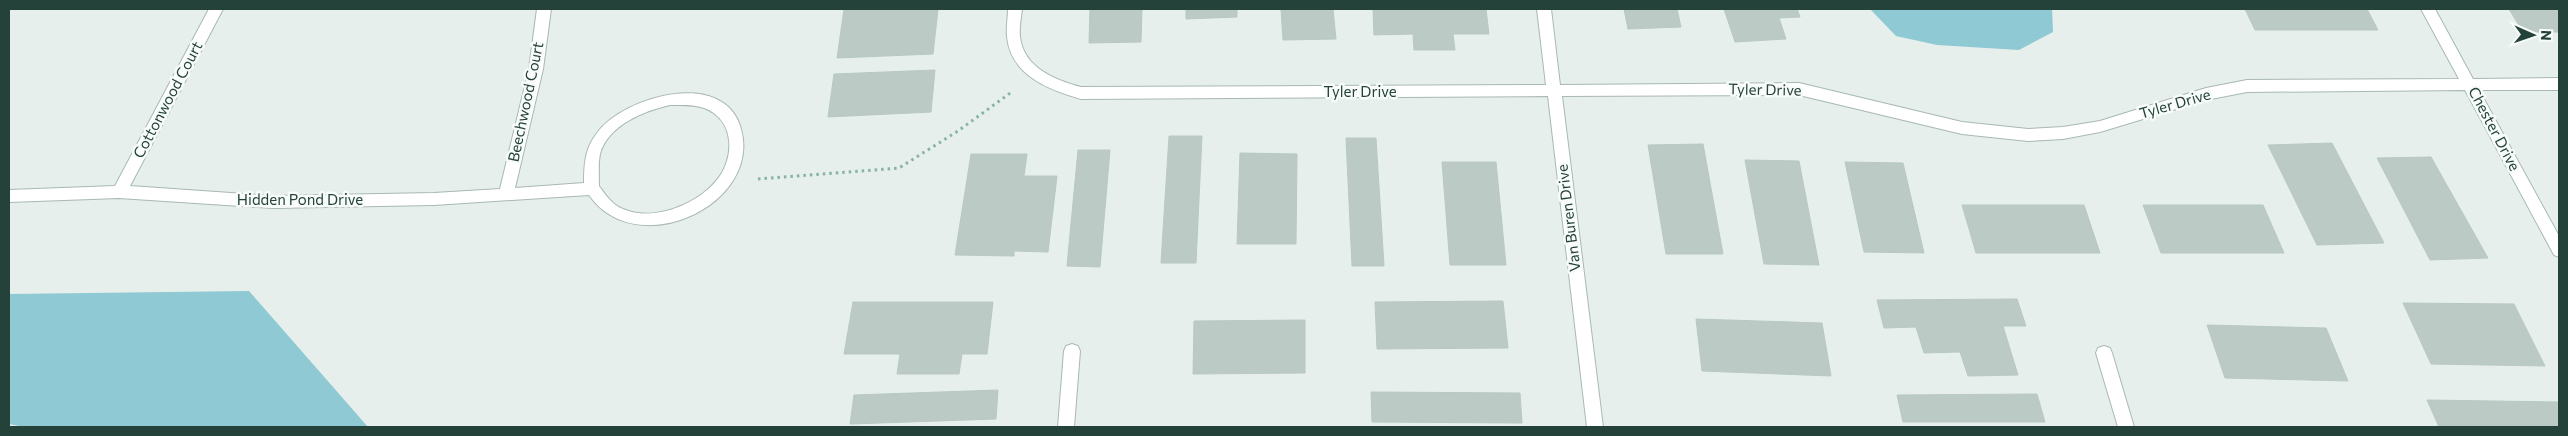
<svg xmlns="http://www.w3.org/2000/svg" width="2568" height="436" viewBox="0 0 2568 436" font-family="Commissioner,sans-serif">
<style>
.water{fill:#8ec9d4}
.building{fill:#bbcac4;stroke:#b8c9c2}
.lines{fill:none;stroke-linecap:round;stroke-linejoin:round}
.minor-casing{stroke:#a8b8b2;stroke-width:2}
.path{stroke:#86b3a5;stroke-width:3;stroke-dasharray:2.5 4;stroke-linecap:butt}
.minor{fill:#fff;fill-rule:evenodd}
.labels{text-anchor:middle;stroke-width:5;stroke-linejoin:round;paint-order:stroke}
.street-label{font-size:15px;fill:#24423a;stroke:#f7fbf9}
</style>
<rect width="100%" height="100%" fill="#e6efeb"/>
<g class="water">
<polygon points="1870,9 2052,9 2053,32 2019,50 1937,45 1896,36"/>
<polygon points="249,291 368,427 24,427 9,424 9,294"/>
</g>
<g class="building">
<polygon points="844,9 938,9 933,54 837,58"/>
<polygon points="1090,9 1142,9 1141,42 1089,43"/>
<polygon points="1186,9 1237,9 1237,17 1186,19"/>
<polygon points="1281,9 1333,9 1336,39 1283,40"/>
<polygon points="1373,9 1486,9 1489,34 1453,34 1455,50 1414,50 1413,34 1374,35"/>
<polygon points="1624,9 1677,9 1681,27 1628,29"/>
<polygon points="1724,9 1797,9 1800,17 1779,18 1786,39 1735,42"/>
<polygon points="2245,9 2367,9 2378,30 2255,30"/>
<polygon points="2509,9 2559,9 2559,32 2523,32"/>
<polygon points="935,70 931,112 828,117 834,74"/>
<polygon points="1169,136 1202,136 1196,263 1161,263"/>
<polygon points="1346,138 1376,138 1384,266 1352,266"/>
<polygon points="2332,143 2384,243 2317,245 2268,145"/>
<polygon points="1703,144 1723,254 1666,254 1648,145"/>
<polygon points="1078,150 1110,150 1100,267 1067,266"/>
<polygon points="1240,153 1297,154 1296,244 1237,244"/>
<polygon points="971,154 1027,154 1024,176 1057,176 1048,252 1014,251 1014,256 955,255"/>
<polygon points="2431,157 2488,258 2430,260 2377,158"/>
<polygon points="1745,160 1799,161 1819,265 1764,264"/>
<polygon points="1442,162 1496,162 1506,265 1450,265"/>
<polygon points="1845,162 1903,163 1924,253 1864,252"/>
<polygon points="1962,205 2084,205 2100,253 1976,253"/>
<polygon points="2143,205 2263,205 2284,253 2161,253"/>
<polygon points="2017,299 2026,326 2003,326 2018,375 1968,376 1960,352 1924,353 1916,327 1884,328 1877,300"/>
<polygon points="1503,301 1508,348 1377,349 1375,302"/>
<polygon points="853,302 993,302 987,354 962,354 959,374 897,374 900,354 844,354"/>
<polygon points="2403,303 2514,304 2545,366 2431,364"/>
<polygon points="1696,319 1822,323 1831,376 1702,371"/>
<polygon points="1305,320 1305,373 1193,374 1194,321"/>
<polygon points="2207,325 2326,328 2348,381 2225,378"/>
<polygon points="998,390 996,419 850,424 854,395"/>
<polygon points="1371,392 1520,393 1522,423 1372,422"/>
<polygon points="2037,394 2045,422 1903,422 1897,395"/>
<polygon points="2427,400 2559,402 2559,427 2439,427"/>
</g>
<g class="lines">
<defs>
<g id="minor">
<path d="M 209,9 L 223,9 L 130,186 L 273,196 L 434,193 L 500,189 L 529,69 L 537,9 L 551,9 L 543,69 L 515,188 L 584,183 C 584,164 585,148 597,133 C 624,96 725,68 741,129 C 762,205 636,263 589,195 L 434,205 L 273,208 L 119,198 L 9,202 L 9,190 L 115,186 ZM 670,105 C 681,105 693,104 704,108 C 736,120 735,159 716,181 C 696,205 653,222 623,209 C 612,205 605,194 599,186 C 599,175 598,164 600,154 C 608,125 644,111 670,105 Z"/>
<path d="M 1008,9 L 1022,9 C 1021,18 1019,28 1020,37 C 1024,68 1055,80 1081,87 L 1546,85 L 1537,9 L 1551,9 L 1560,85 L 1799,83 L 1962,122 L 2028,129 L 2063,127 L 2100,121 L 2206,88 L 2247,80 L 2459,79 L 2421,9 L 2435,9 L 2473,79 L 2559,78 L 2559,90 L 2479,90 L 2559,236 L 2559,257 L 2554,255 L 2465,90 L 2247,92 L 2206,100 L 2100,132 L 2063,139 L 2028,141 L 1962,134 L 1799,95 L 1562,96 L 1603,427 L 1587,427 L 1548,96 L 1081,99 C 1049,90 1010,75 1007,36 C 1006,27 1008,18 1008,9 Z"/>
<polygon points="1072,344 1078,346 1080,351 1074,427 1058,427 1064,351 1066,346"/>
<polygon points="2104,346 2110,348 2112,353 2134,427 2118,427 2096,353 2098,348"/>
</g>
</defs>
<use href="#minor" class="minor-casing"/>
<polyline class="path" points="758,179 899,168 958,131 1013,91"/>
<use href="#minor" class="minor"/>
</g>
<g class="labels">
<g class="street-label">
<text transform="translate(1765 90) rotate(1)" y="5">Tyler Drive</text>
<text x="1360" y="97">Tyler Drive</text>
<text transform="translate(168 100) rotate(-62)" y="5">Cottonwood Court</text>
<text transform="translate(526 102) rotate(-78)" y="5">Beechwood Court</text>
<text transform="translate(2175 104) rotate(-16)" y="5">Tyler Drive</text>
<text transform="translate(2494 129) rotate(62)" y="5">Chester Drive</text>
<text x="300" y="205">Hidden Pond Drive</text>
<text transform="translate(1569 218) rotate(-97)" y="5">Van Buren Drive</text>
</g>
</g>
<rect width="2568" height="436" fill="none" stroke="#24423a" stroke-width="20"/>
<g transform="translate(2533 35) rotate(92)" stroke="#f7fbf9" stroke-width="4" paint-order="stroke">
<path d="M0-4L9 19L0 12L-9 19Z" fill="#24423a"/>
<text y="-8" font-size="14" font-weight="bold" text-anchor="middle" fill="#24423a">N</text>
</g>
</svg>
